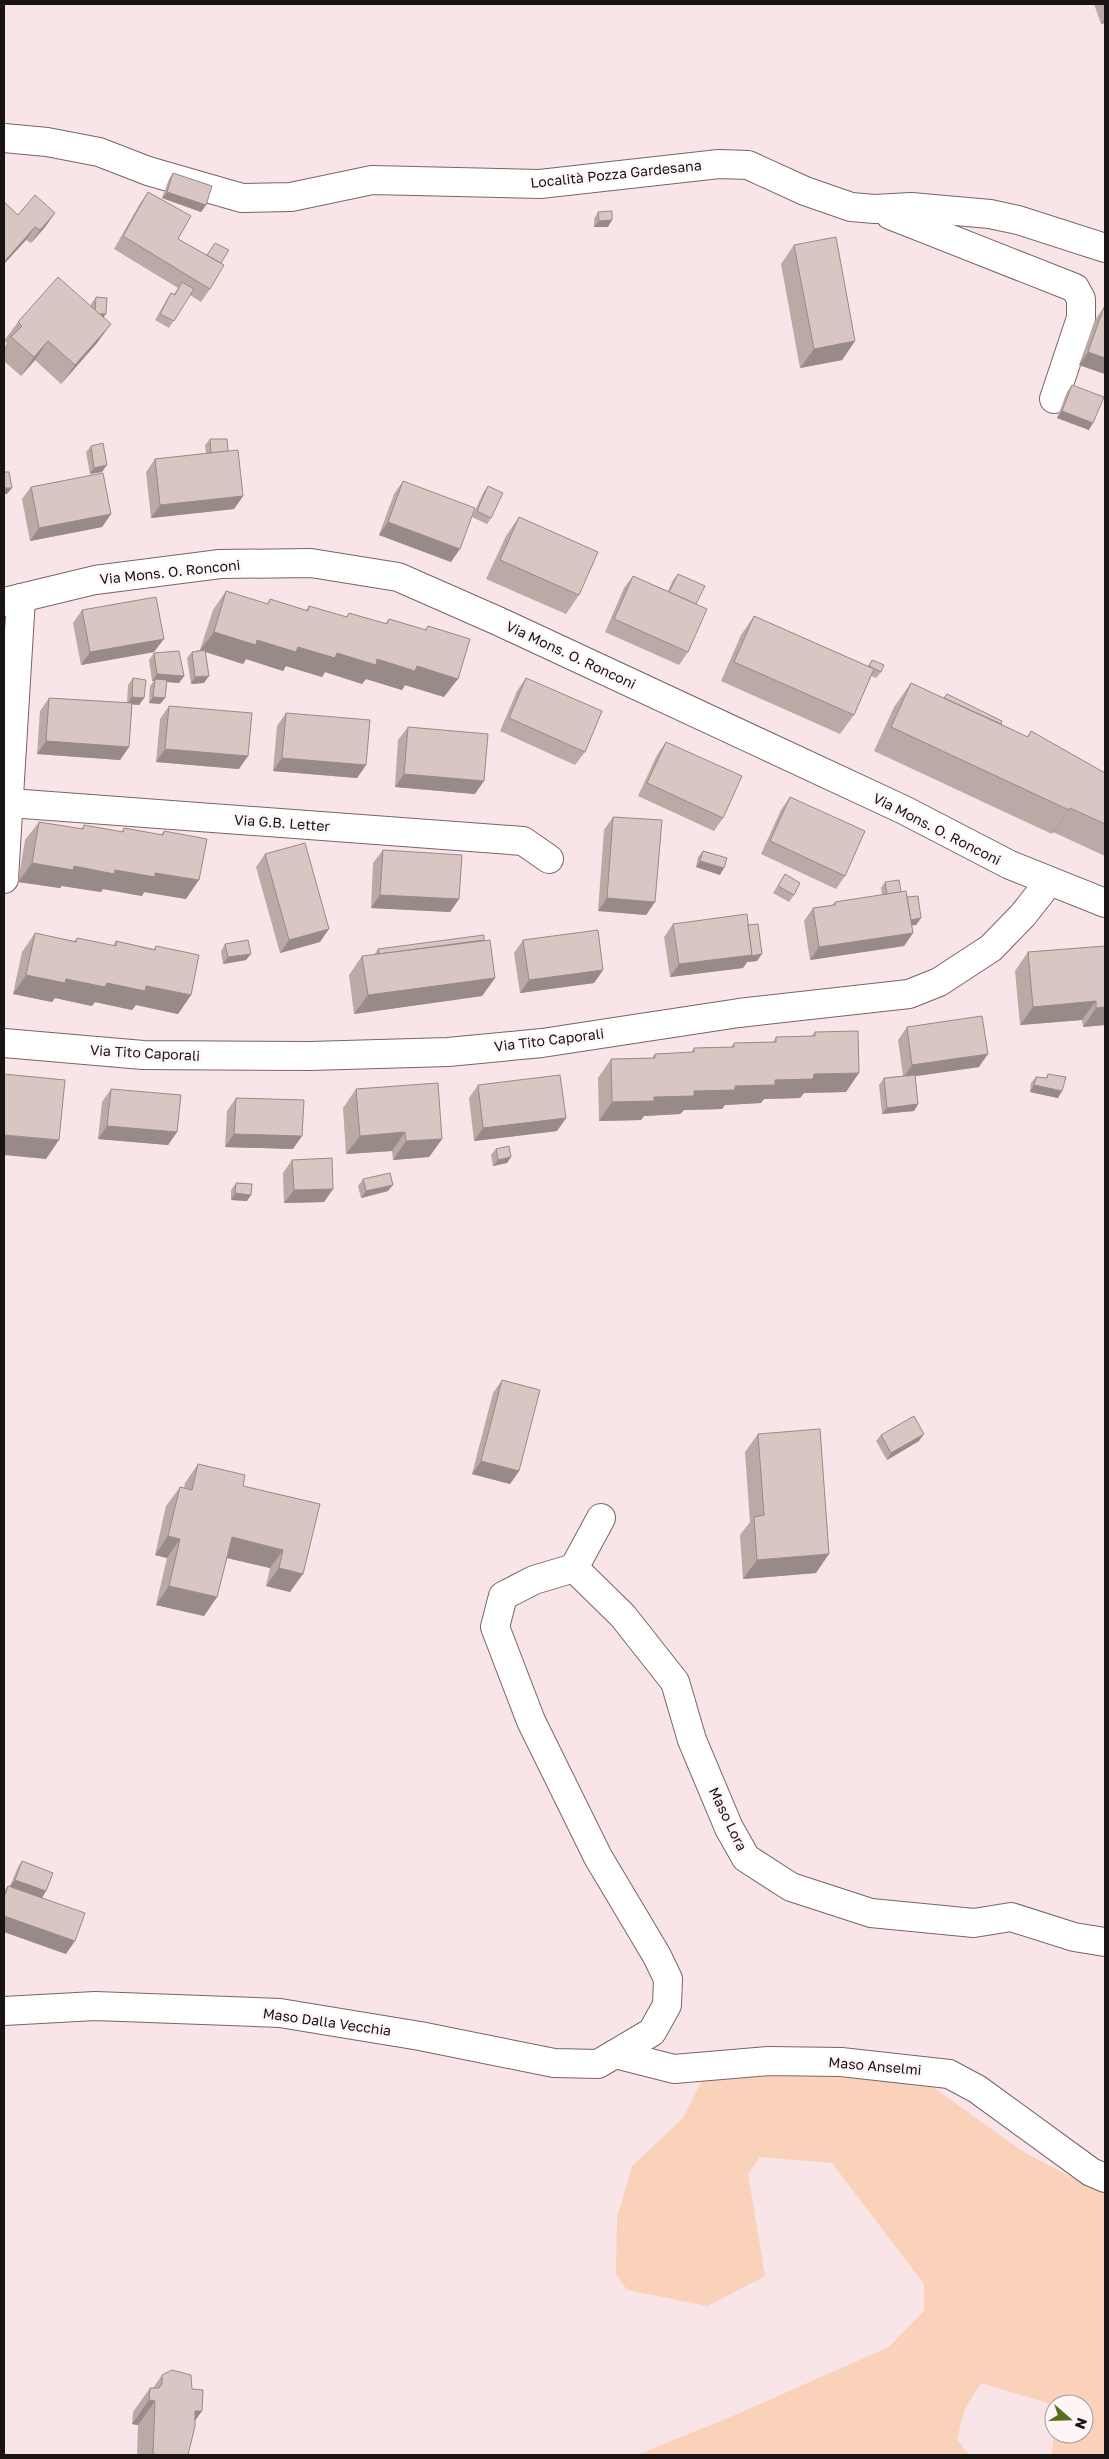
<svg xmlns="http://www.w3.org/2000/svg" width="1109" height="2459" viewBox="0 0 1109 2459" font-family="'Golos Text',sans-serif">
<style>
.green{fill:#f9d2b9}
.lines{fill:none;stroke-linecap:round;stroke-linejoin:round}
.street-casing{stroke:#776567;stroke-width:30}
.street{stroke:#fff;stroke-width:28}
.wall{fill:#bba9a6}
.shaded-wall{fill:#988a87}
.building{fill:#d9c5c1;stroke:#988a87}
.labels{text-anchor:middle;stroke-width:5;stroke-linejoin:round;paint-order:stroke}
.street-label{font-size:14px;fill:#1a1314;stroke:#fef5f6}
</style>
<rect width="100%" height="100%" fill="#f9e4e7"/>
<polygon class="green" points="848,2068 930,2085 1022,2151 1105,2195 1105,2455 1052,2455 1054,2431 1054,2434 1084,2434 1084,2404 1054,2405 981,2383 965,2409 957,2439 969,2455 637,2455 735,2415 889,2347 924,2311 924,2284 832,2163 760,2157 748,2174 765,2276 708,2306 627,2290 616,2274 617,2218 632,2166 683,2118 704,2076"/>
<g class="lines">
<defs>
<g id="street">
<polyline points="4,138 47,142 99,152 148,171 242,198 291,197 372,180 540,184 719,164 748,165 805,191 851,207 875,209 911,207 990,214 1018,220 1105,248"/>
<polyline points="890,215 1075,288 1081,299 1081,318 1054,399"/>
<polyline points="4,602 95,580 220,564 311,563 398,577 498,621 904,810 1010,865 1105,903"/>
<polyline points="10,803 523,841 549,859"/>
<polyline points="4,879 21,598"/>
<polyline points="4,1043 143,1055 310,1056 448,1052 542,1043 739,1013 909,994 939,982 991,948 1023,915 1049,882"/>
<polyline points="574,1568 623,1616 675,1682 692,1740 729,1828 746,1858 791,1887 871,1913 974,1923 1011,1917 1074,1937 1105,1942"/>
<polyline points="4,2011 95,2006 280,2013 420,2036 554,2063 598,2064 652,2032 667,2005 668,1979 657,1956 598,1857 531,1721 495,1627 503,1596 534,1580 574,1568 601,1518"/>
<polyline points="615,2054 674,2069 769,2061 841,2062 949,2074 977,2089 1091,2172 1105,2178"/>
</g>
</defs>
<use href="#street" class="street-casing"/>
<use href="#street" class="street"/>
</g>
<g class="wall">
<polygon points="1094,4 1105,4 1105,23 1101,24"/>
<polygon points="173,173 206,205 201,212 162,198 169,179"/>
<polygon points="148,192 178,239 207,255 215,243 221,263 210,289 201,302 190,295 169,328 155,320 167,299 171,293 174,294 178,288 114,249 139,205"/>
<polygon points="4,202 18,215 46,226 31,243 26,240 4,264"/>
<polygon points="598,212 608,227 594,227 594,219"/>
<polygon points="794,245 855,341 842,360 800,368 781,264"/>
<polygon points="96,297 103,318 97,343 61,384 35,360 21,376 4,361 4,348 7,343 4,341 18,322 91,307 91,304"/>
<polygon points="1104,307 1105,374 1079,365 1095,320"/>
<polygon points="1072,385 1089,430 1057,418 1067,392"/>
<polygon points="210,439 228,451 243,496 234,509 151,518 146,472 155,459 206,453 205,445"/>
<polygon points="91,446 102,472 90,474 86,452"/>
<polygon points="403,481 451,562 379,535 394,494"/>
<polygon points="488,486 491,518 487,524 472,517 483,493"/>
<polygon points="31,487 111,514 102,527 30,541 22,499"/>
<polygon points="519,517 579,595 566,614 486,579 506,536"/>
<polygon points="678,574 697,604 688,652 679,665 605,632 624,588 633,576 668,591 673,580"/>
<polygon points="226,591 267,604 270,599 306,610 309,606 346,617 349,613 385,624 389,619 425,630 428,626 444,697 405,685 402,690 366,679 362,684 325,672 322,677 286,666 283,671 246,659 243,664 205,652 204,683 191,684 187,658 192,652 200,650 213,610"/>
<polygon points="82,610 154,652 81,665 73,623"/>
<polygon points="754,616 868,666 872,660 881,672 876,678 871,676 854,715 840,734 721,681 741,635"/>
<polygon points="154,653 184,676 179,683 166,682 165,698 160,704 149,703 150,686 154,681 152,681 149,660"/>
<polygon points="133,678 144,698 139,705 132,704 129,747 120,760 37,754 40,711 49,698 127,703 128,685"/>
<polygon points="526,678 585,752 575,765 500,731 517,691"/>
<polygon points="911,683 944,698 947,694 1001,724 1027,737 1031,731 1105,773 1105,856 1053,832 1052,834 874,751 894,707"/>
<polygon points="169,706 239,769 156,762 160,719"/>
<polygon points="286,713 366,765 357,778 273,771 277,726"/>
<polygon points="408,727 475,794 395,787 398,740"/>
<polygon points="666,742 723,818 714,831 638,796 657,755"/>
<polygon points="790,797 845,876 836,889 761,854 781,810"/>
<polygon points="613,817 655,902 646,915 598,911 604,830"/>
<polygon points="39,822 81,829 84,825 121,832 124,828 161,835 164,831 186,899 144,892 142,896 103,889 101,892 62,886 60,888 18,882 25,840"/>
<polygon points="383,850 459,899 450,912 371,908 373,863"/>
<polygon points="703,851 720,875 696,867 698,857"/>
<polygon points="265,854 320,942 280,953 256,867"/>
<polygon points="785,874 794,895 789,902 773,893"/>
<polygon points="885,882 907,897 921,918 916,925 911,925 913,933 904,946 810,960 804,921 813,908 832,905 835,902 882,895 881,888"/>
<polygon points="673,924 748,925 757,961 747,962 743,968 670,977 664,937"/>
<polygon points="35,933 74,941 77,938 113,946 116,941 154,949 156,946 191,995 178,1014 136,1005 132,1010 95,1002 92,1006 55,998 52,1002 13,994 22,952"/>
<polygon points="484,940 495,978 482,996 354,1014 349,975 362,956 374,955 378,949"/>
<polygon points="523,940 603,970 594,983 520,993 514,953"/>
<polygon points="225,944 246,960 223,964 221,951"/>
<polygon points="1105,946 1105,1025 1083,1027 1082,1020 1020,1025 1015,971 1028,952"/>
<polygon points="907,1027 979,1067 915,1076 918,1104 914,1111 882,1114 879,1085 884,1078 903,1076 898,1040"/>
<polygon points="815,1032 846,1092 804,1093 800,1098 764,1099 761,1103 725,1105 722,1109 684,1110 680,1114 644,1116 641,1120 599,1121 598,1078 611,1059 652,1058 655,1054 691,1053 694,1048 731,1047 734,1043 773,1042 776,1037 811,1037"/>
<polygon points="1048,1074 1058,1098 1030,1092 1031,1083 1036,1077 1046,1078"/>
<polygon points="478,1085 566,1118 557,1131 474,1141 469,1098"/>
<polygon points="111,1089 177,1132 168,1145 98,1139 102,1102"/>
<polygon points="356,1089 442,1139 429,1157 393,1160 392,1151 346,1154 343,1108"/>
<polygon points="236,1098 293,1149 225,1147 227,1111"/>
<polygon points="496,1149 511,1157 507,1163 493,1166 491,1155"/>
<polygon points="292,1160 333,1189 324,1202 284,1203 283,1173"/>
<polygon points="363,1179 388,1191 361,1198 358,1186"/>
<polygon points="236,1183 247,1201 231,1200 231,1190"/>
<polygon points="502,1380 519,1471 510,1484 472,1474 493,1393"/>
<polygon points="758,1434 816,1573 743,1579 740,1535 750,1522 745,1452"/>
<polygon points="881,1435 919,1441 887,1460 876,1441"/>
<polygon points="198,1464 243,1486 320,1504 290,1592 266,1586 270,1568 227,1558 217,1597 204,1616 156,1605 167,1558 155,1555 166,1506 180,1487 184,1488 185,1483"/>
<polygon points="22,1861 46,1891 42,1897 66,1954 4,1932 4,1891 8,1886 10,1886 18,1867"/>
<polygon points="162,2375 192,2389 195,2421 188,2455 137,2455 138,2425 132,2424 133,2412 150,2388 153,2388"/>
</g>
<g class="shaded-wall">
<polygon points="1105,19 1105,23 1101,24"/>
<polygon points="167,192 206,205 201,212 162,198"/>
<polygon points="55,213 46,226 31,243 40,230"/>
<polygon points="612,220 608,227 594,227 599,221"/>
<polygon points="35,227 26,240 4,264 4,262"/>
<polygon points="94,313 106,314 101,321"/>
<polygon points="111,324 97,343 61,384 75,365"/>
<polygon points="48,341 35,360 21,376 34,357"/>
<polygon points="855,341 842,360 800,368 814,349"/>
<polygon points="1088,352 1105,358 1105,374 1079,365"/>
<polygon points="1062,411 1093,423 1089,430 1057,418"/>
<polygon points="107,465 102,472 90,474 94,468"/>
<polygon points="4,488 12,488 7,494 4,494"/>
<polygon points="243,496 234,509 151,518 160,505"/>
<polygon points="111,514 102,527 30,541 39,528"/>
<polygon points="388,522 460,549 451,562 379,535"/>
<polygon points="214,632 257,640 417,666 458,679 444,697 405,685 402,690 366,679 362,684 325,672 322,677 286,666 283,671 246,659 243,664 200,650"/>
<polygon points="164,639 154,652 81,665 90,652"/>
<polygon points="157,674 184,676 179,683 155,681 155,679 154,681 152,681"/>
<polygon points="209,676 204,683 191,684 195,677"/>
<polygon points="132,697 144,698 139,705 127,704"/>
<polygon points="153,697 165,698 160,704 149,703"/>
<polygon points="46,741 129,747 120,760 37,754"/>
<polygon points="165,749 248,756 239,769 156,762"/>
<polygon points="282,758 366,765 357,778 273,771"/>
<polygon points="404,774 484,781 475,794 395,787"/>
<polygon points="1070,808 1053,832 1052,834 1069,810"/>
<polygon points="700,861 724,868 720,875 696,867"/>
<polygon points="32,863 155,873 199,880 186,899 144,892 142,896 103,889 101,892 62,886 60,888 18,882"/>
<polygon points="380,895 459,899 450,912 371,908"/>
<polygon points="607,898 655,902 646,915 598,911"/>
<polygon points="921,918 916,925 900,927 905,920"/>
<polygon points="329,929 320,942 280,953 289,940"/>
<polygon points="913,933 904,946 810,960 819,947"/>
<polygon points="251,954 246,960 223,964 228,957"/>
<polygon points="762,954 757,961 747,962 743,968 670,977 679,964 752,955"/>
<polygon points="603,970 594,983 520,993 529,980"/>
<polygon points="26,975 107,983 146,986 191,995 178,1014 136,1005 132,1010 95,1002 92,1006 55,998 52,1002 13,994"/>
<polygon points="495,978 482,996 354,1014 368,995"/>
<polygon points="1096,1001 1082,1020 1020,1025 1033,1007"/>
<polygon points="1105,1007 1105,1025 1083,1027 1096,1008"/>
<polygon points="988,1054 979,1067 903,1078 912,1065"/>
<polygon points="859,1073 846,1092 804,1093 800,1098 764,1099 761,1103 725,1105 722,1109 684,1110 680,1114 644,1116 641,1120 599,1121 612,1102 654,1097 814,1074"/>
<polygon points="1034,1085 1062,1091 1058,1098 1030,1092"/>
<polygon points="918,1104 914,1111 882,1114 887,1108"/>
<polygon points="566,1118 557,1131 474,1141 483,1128"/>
<polygon points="107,1126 177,1132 168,1145 98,1139"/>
<polygon points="405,1132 392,1151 346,1154 360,1136"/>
<polygon points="234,1134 302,1136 293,1149 225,1147"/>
<polygon points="4,1135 59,1140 46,1159 4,1155"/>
<polygon points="442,1139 429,1157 393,1160 406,1141"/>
<polygon points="511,1157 507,1163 493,1166 498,1160"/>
<polygon points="393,1185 388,1191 361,1198 366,1191"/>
<polygon points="333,1189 324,1202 284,1203 294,1190"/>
<polygon points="235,1193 251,1195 247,1201 231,1200"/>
<polygon points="924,1434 919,1441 887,1460 891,1453"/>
<polygon points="481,1461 519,1471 510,1484 472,1474"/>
<polygon points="168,1536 180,1539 167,1558 155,1555"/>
<polygon points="232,1537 283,1550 270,1568 218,1556"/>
<polygon points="829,1554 816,1573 743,1579 757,1560"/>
<polygon points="279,1568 303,1574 290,1592 266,1586"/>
<polygon points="169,1586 217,1597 204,1616 156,1605"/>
<polygon points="15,1880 46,1891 42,1898 10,1886"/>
<polygon points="4,1916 75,1941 66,1954 4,1932"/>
<polygon points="149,2400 155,2401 138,2425 132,2424"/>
<polygon points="195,2411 202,2411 185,2435"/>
</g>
<g class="building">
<polygon points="173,173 212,186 206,205 167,192"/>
<polygon points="148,192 191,216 178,239 224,265 210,289 123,236"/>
<polygon points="35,195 55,213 40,230 35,227 4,262 4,202 18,215"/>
<polygon points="612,211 612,220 599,221 598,212"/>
<polygon points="836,237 855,341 814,349 794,245"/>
<polygon points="215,243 229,250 221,263 207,255"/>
<polygon points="58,277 111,324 75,365 48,341 34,357 11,337 22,326 18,322"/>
<polygon points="182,282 194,289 174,321 160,314 171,293 175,295"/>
<polygon points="96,297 107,298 106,314 99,314 95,310"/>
<polygon points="1104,307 1105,307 1105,358 1088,352"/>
<polygon points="1072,385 1104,397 1093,423 1062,411"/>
<polygon points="210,439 227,439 228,451 211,453"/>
<polygon points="103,443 107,465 94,468 91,446"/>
<polygon points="238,450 243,496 160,505 155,459"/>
<polygon points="4,472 9,472 12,488 4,488"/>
<polygon points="103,473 111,514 39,528 31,487"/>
<polygon points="403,481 475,508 460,549 388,522"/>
<polygon points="488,486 503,493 491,518 477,511"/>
<polygon points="519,517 598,552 579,595 500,560"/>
<polygon points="678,574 705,586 696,604 669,592"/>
<polygon points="633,576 707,609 688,652 614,619"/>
<polygon points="226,591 268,604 270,599 308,611 309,606 347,617 349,613 387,624 389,619 426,630 428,626 470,639 458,679 417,666 415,671 377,659 376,665 337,653 335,658 298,647 296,652 257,640 256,645 214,632"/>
<polygon points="156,597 164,639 90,652 82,610"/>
<polygon points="754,616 874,669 854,715 734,662"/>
<polygon points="205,650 209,676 195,677 192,652"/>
<polygon points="179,651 184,676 157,674 154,653"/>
<polygon points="872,660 884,665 881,672 869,666"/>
<polygon points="133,678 146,680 144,698 132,697"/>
<polygon points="526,678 602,711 585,752 509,718"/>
<polygon points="155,679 167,680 165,698 153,697"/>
<polygon points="911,683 1028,737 1031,731 1105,773 1105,824 1070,808 1069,810 891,727"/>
<polygon points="947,694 1002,721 1001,724 944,698"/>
<polygon points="49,698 132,703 129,747 46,741"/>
<polygon points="169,706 252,713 248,756 165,749"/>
<polygon points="286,713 370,720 366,765 282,758"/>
<polygon points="408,727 488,734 484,781 404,774"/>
<polygon points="666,742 742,776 723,818 647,783"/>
<polygon points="790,797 865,831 845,876 770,841"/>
<polygon points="613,817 662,820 655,902 607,898"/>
<polygon points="39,822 83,829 84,825 123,832 124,828 163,835 164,831 207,839 199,880 155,873 155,877 115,870 114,874 74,866 73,870 32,863"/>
<polygon points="305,843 329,929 289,940 265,854"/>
<polygon points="383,850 462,855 459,899 380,895"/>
<polygon points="703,851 727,858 724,868 700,861"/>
<polygon points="785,874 800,883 794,895 778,886"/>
<polygon points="899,880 901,892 887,894 885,882"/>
<polygon points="906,891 913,933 819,947 813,908 835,905 835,902"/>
<polygon points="918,896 921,918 911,920 907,897"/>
<polygon points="747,914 752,955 679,964 673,924"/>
<polygon points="758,924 762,954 751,956 752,955 748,925"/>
<polygon points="598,930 603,970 529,980 523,940"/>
<polygon points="35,933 76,942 77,938 116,946 116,941 155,950 156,946 199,955 191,995 146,986 145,991 107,983 105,987 66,979 65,983 26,975"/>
<polygon points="484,935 484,940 379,954 378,949"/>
<polygon points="248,940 251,954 228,957 225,944"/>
<polygon points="490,940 495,978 368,995 362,956"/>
<polygon points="1105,946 1105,1007 1096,1008 1096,1001 1033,1007 1028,952"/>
<polygon points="982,1016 988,1054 912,1065 907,1027"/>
<polygon points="858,1031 859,1073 814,1074 813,1079 775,1080 775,1085 735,1086 735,1090 694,1091 694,1096 654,1097 654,1101 612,1102 611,1059 655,1058 655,1054 694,1052 694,1048 734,1047 734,1043 776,1042 776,1037 815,1036 815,1032"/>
<polygon points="4,1074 65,1080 59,1140 4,1135"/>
<polygon points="1048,1074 1066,1077 1062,1091 1034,1085 1036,1077 1047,1078"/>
<polygon points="560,1075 566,1118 483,1128 478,1085"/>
<polygon points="915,1075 918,1104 887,1108 884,1078"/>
<polygon points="438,1083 442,1139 406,1141 405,1132 360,1136 356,1089"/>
<polygon points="111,1089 181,1095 177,1132 107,1126"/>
<polygon points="236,1098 304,1100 302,1136 234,1134"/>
<polygon points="509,1146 511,1157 498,1160 496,1149"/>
<polygon points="332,1158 333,1189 294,1190 292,1160"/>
<polygon points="390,1173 393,1185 366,1191 363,1179"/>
<polygon points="236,1183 252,1184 251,1195 235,1193"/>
<polygon points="502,1380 540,1390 519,1471 481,1461"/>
<polygon points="914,1416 924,1434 891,1453 881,1435"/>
<polygon points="820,1429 829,1554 757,1560 754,1517 764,1515 758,1434"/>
<polygon points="198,1464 245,1475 243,1486 320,1504 303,1574 279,1568 283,1550 232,1537 217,1597 169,1586 180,1539 168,1536 180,1487 192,1490"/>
<polygon points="22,1861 53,1873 46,1891 15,1880"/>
<polygon points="8,1886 85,1913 75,1941 4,1916 4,1897"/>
<polygon points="172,2370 191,2375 192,2389 203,2390 202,2411 195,2411 195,2426 188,2455 155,2455 153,2453 155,2401 149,2400 150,2388 159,2388 162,2384 162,2375"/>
</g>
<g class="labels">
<g class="street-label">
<text transform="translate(616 174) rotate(-6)" y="5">Località Pozza Gardesana</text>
<text transform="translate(170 572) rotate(-6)" y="5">Via Mons. O. Ronconi</text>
<text transform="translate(571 655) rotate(25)" y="5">Via Mons. O. Ronconi</text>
<text transform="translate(282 823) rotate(4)" y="5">Via G.B. Letter</text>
<text transform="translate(937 829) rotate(27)" y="5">Via Mons. O. Ronconi</text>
<text transform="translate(549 1040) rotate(-7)" y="5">Via Tito Caporali</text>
<text transform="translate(145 1053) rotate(3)" y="5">Via Tito Caporali</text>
<text transform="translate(728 1819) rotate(64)" y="5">Maso Lora</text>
<text transform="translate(327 2022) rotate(8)" y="5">Maso Dalla Vecchia</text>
<text transform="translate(875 2066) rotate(5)" y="5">Maso Anselmi</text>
</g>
</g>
<rect width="1109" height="2459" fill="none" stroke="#1a1314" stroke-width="10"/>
<g transform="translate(1069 2419) rotate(110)"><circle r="24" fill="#fef5f6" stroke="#a39b9c"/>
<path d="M0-4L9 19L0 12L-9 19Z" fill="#576e1e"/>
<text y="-8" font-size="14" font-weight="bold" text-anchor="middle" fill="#1a1314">N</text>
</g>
</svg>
